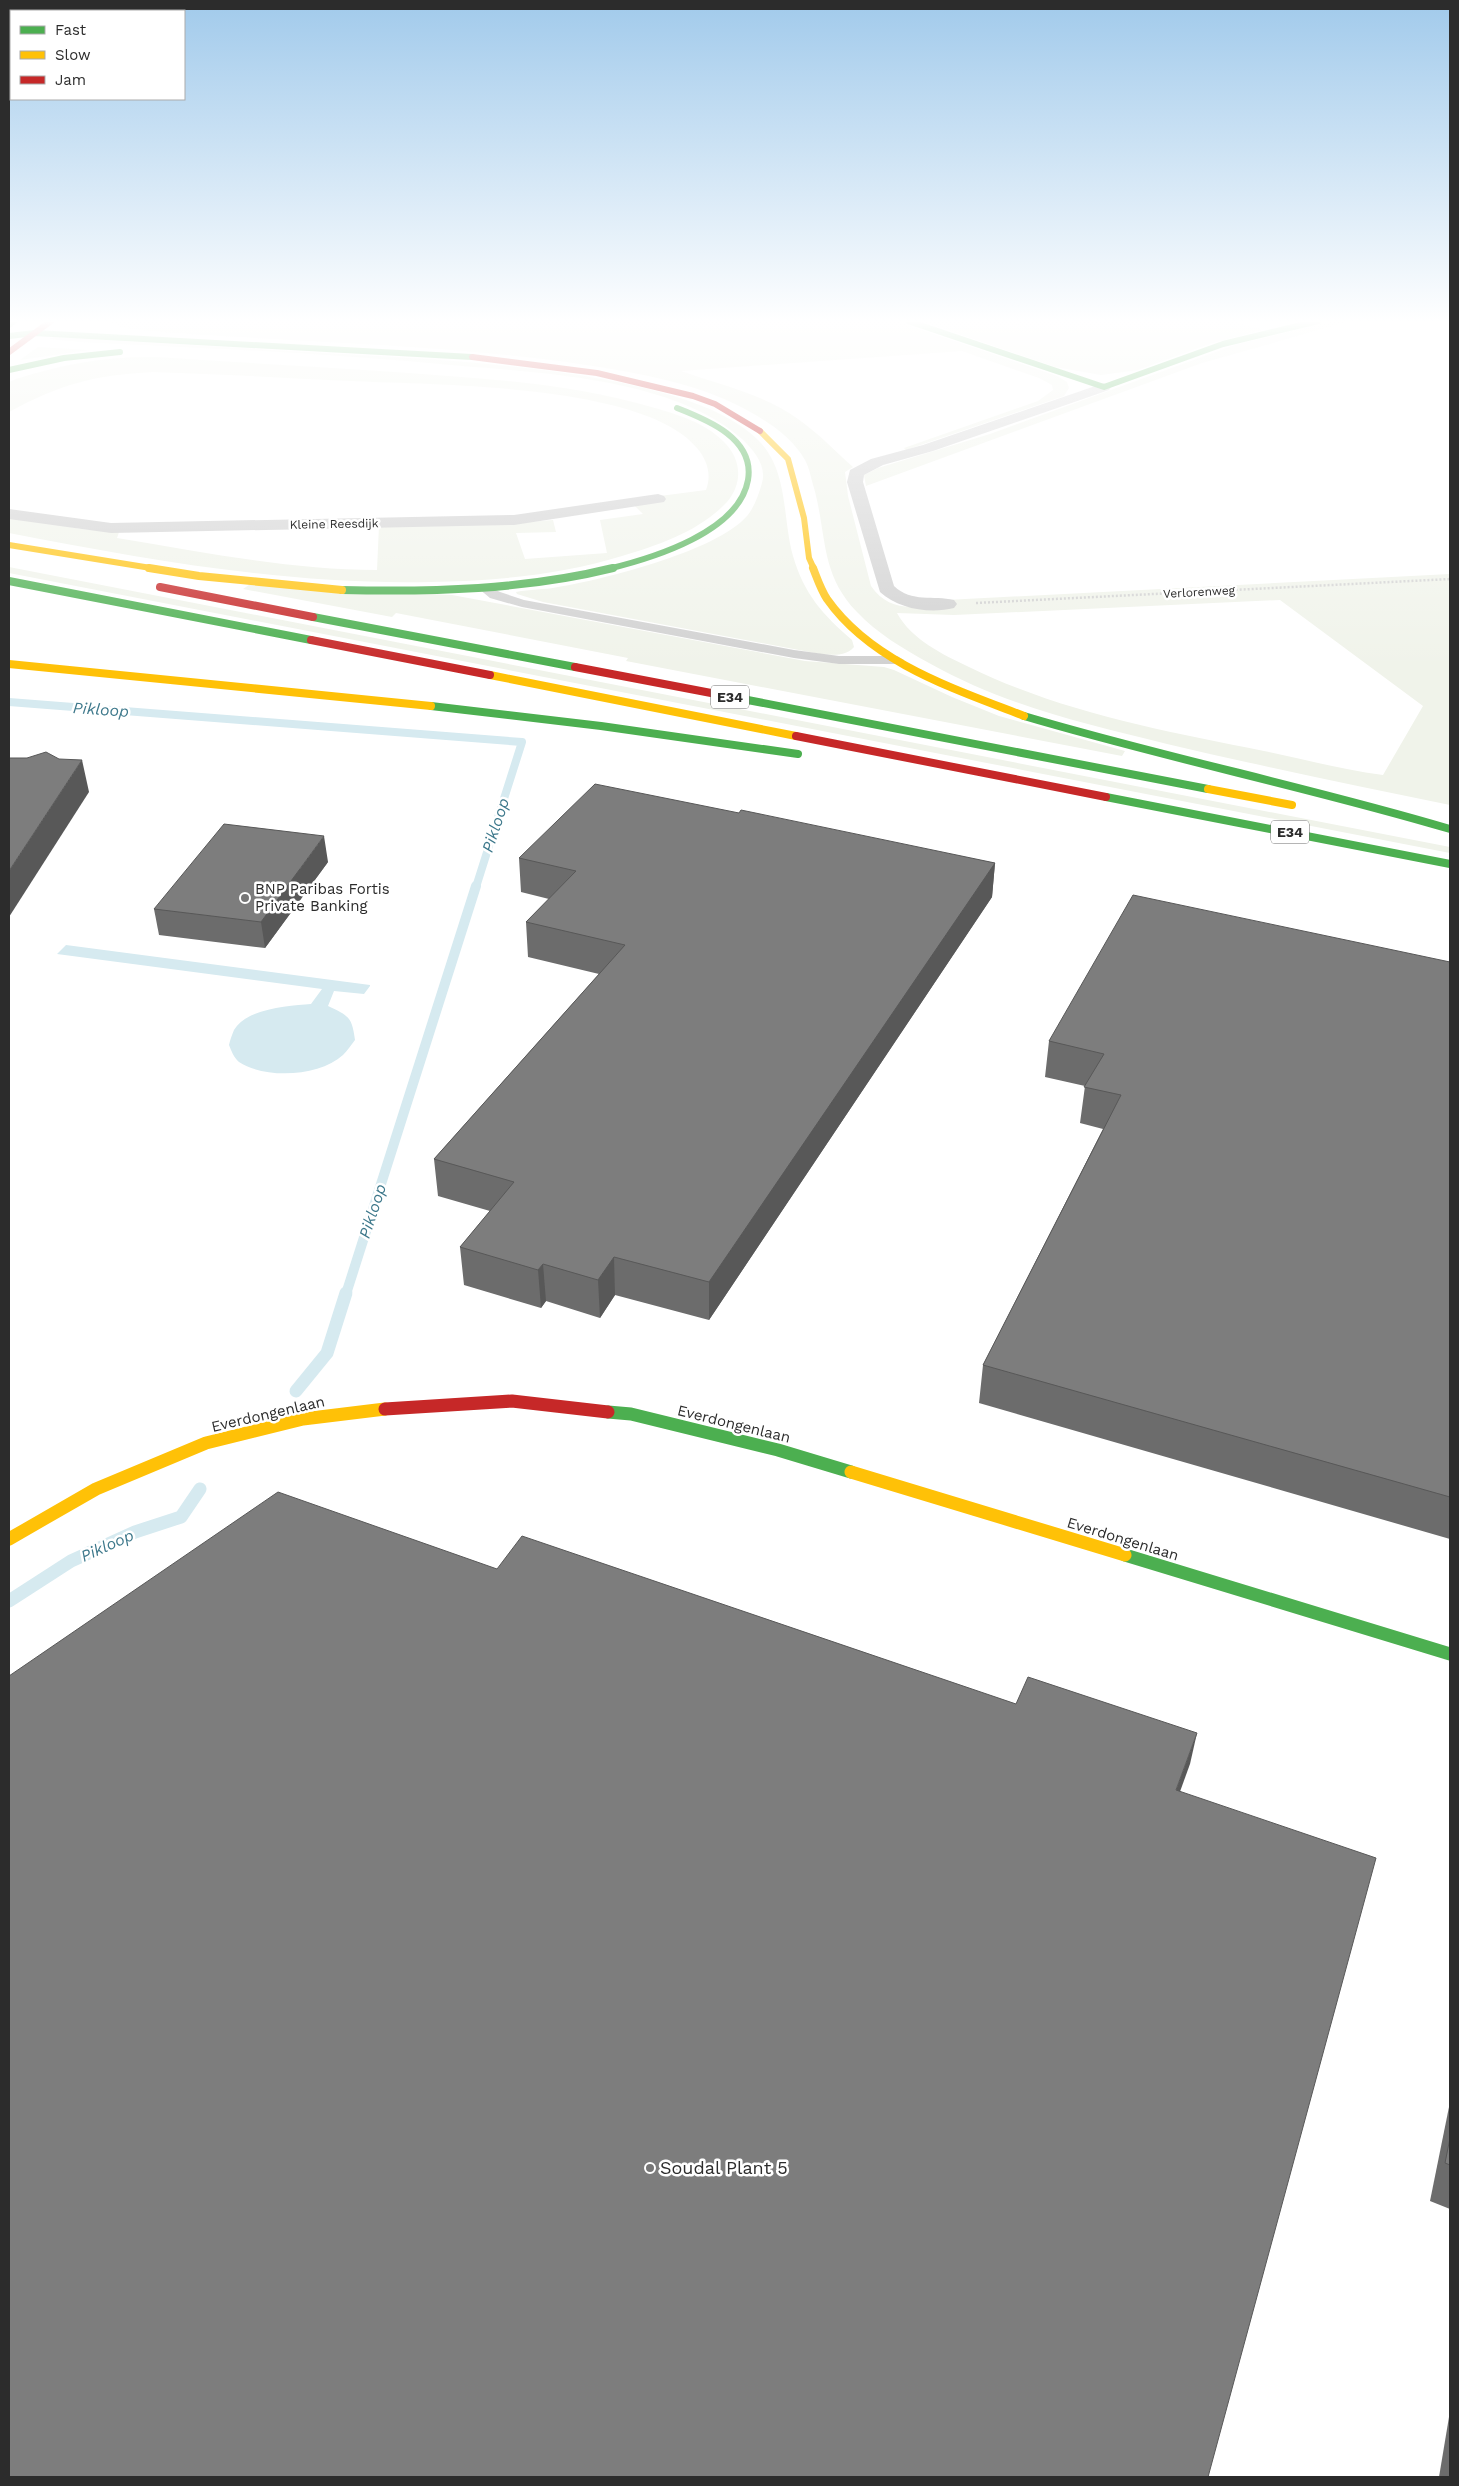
<svg xmlns="http://www.w3.org/2000/svg" width="1459" height="2486" viewBox="0 0 1459 2486" font-family="'Work Sans',sans-serif">
<style>
.green{fill:#f0f3ea;fill-rule:evenodd}
.water{fill:#d6eaf0}
.lines{fill:none;stroke-linecap:round;stroke-linejoin:round}
.stream-far2{stroke:#d6eaf0;stroke-width:8}
.stream-far1{stroke:#d6eaf0;stroke-width:10}
.stream{stroke:#d6eaf0;stroke-width:13}
.path{stroke:#d1d1d1;stroke-width:2.5;stroke-dasharray:2 2;stroke-linecap:butt}
.lane{fill:#d1d1d1;fill-rule:evenodd}
.street{fill:#d1d1d1;fill-rule:evenodd}
.fast-far2{stroke:#4caf50;stroke-width:6}
.fast-far1{stroke:#4caf50;stroke-width:8}
.fast{stroke:#4caf50;stroke-width:13}
.slow-far2{stroke:#ffc107;stroke-width:6}
.slow-far1{stroke:#ffc107;stroke-width:8}
.slow{stroke:#ffc107;stroke-width:13}
.jam-far2{stroke:#c62828;stroke-width:6}
.jam-far1{stroke:#c62828;stroke-width:8}
.jam{stroke:#c62828;stroke-width:13}
.wall{fill:#6c6c6c}
.shaded-wall{fill:#585858}
.building{fill:#7d7d7d;stroke:#585858}
.poi-dot{fill:#767676;stroke:#fff;stroke-width:2}
.labels{text-anchor:middle;stroke-width:5;stroke-linejoin:round;paint-order:stroke}
.far-street-label{font-size:12px;fill:#2c2c2c;stroke:#fff}
.shield{fill:#fff;stroke:#6b6b6b;stroke-width:1}
.shield-label{font-size:14px;font-weight:bold;fill:#2c2c2c}
.poi-label{font-size:15px;fill:#2c2c2c;stroke:#fff;text-anchor:start}
.street-label{font-size:15px;fill:#2c2c2c;stroke:#fff}
.water-label{font-size:16px;font-style:italic;fill:#3d788b;stroke:#fff}
.near-poi-label{font-size:18px;fill:#2c2c2c;stroke:#fff;text-anchor:start}
</style>
<rect width="100%" height="100%" fill="#fff"/>
<g class="green">
<path d="M 108,321 L 896,321 L 1057,376 L 1067,382 L 1069,388 L 1064,396 L 906,450 L 904,448 L 1038,401 L 1053,390 L 1052,385 L 1039,378 L 962,351 L 681,371 C 720,385 764,394 798,419 C 818,433 835,451 853,467 L 845,472 L 848,496 L 871,586 C 889,613 919,609 946,600 L 1450,574 L 1450,805 C 1356,786 1261,766 1167,744 C 1082,723 1006,706 929,663 C 902,648 878,634 857,612 C 820,574 827,535 814,488 C 811,479 810,469 805,460 C 792,437 766,420 743,408 C 696,383 638,373 586,365 C 442,343 295,343 150,331 L 124,328 ZM 1280,600 L 1423,706 L 1383,775 C 1343,770 1303,759 1264,751 C 1163,731 1061,712 969,667 C 942,654 912,640 897,613 L 954,615 Z"/>
<path d="M 921,321 C 933,321 942,324 954,321 L 1233,321 L 1263,330 L 1209,344 L 1138,370 L 1101,375 L 1055,367 Z"/>
<polygon points="1333,321 1350,321 1202,363 866,486 864,475 878,468 990,434 1235,345"/>
<path d="M 54,337 C 138,342 222,347 306,352 C 411,359 684,364 758,440 C 789,471 782,517 793,556 C 804,594 823,615 852,640 L 854,647 C 845,657 832,655 820,654 L 543,602 L 517,594 L 516,592 C 530,589 544,590 558,587 C 602,580 726,549 750,512 C 756,503 759,493 762,483 C 767,466 754,450 742,439 C 676,380 547,373 462,366 C 368,357 274,351 180,347 C 136,344 93,344 49,339 Z"/>
<polygon points="38,347 89,350 20,360"/>
<path d="M 157,357 C 231,362 305,366 379,371 C 472,378 565,381 655,408 C 679,415 705,423 723,441 C 742,459 743,483 727,502 C 700,531 659,545 622,556 C 560,575 495,581 430,582 C 287,585 149,560 9,533 L 9,516 L 81,529 L 119,532 L 117,538 C 203,552 290,570 377,570 L 379,526 L 504,524 L 553,520 L 556,532 L 516,533 L 525,559 L 607,553 L 600,520 L 643,514 L 629,500 L 706,490 C 712,474 707,460 697,448 C 644,383 432,385 350,381 C 284,378 219,374 153,372 C 94,375 61,384 9,412 L 9,382 L 16,379 C 63,364 107,356 157,357 Z"/>
<polygon points="9,567 1450,847 1450,853 9,573"/>
<polygon points="249,585 452,595 805,661 884,667 894,670 952,697 999,716 1125,751 1122,756 626,661 628,658 396,613 392,617 243,589"/>
</g>
<path class="water" d="M 66,945 L 370,985 L 370,986 L 364,994 L 334,991 L 328,1006 C 349,1016 352,1017 355,1040 C 351,1045 347,1051 343,1055 C 319,1077 265,1079 239,1062 C 234,1058 231,1050 229,1045 C 230,1040 232,1035 234,1030 C 247,1008 289,1006 311,1004 L 322,989 L 57,954 Z"/>
<g class="lines">
<polyline class="stream-far2" points="9,702 522,742 476,887"/>
<polyline class="stream-far1" points="346,1294 476,886"/>
<g class="stream">
<polyline points="296,1391 327,1353 346,1293"/>
<polyline points="9,1601 71,1561 135,1532 181,1517 200,1489"/>
</g>
<polyline class="path" points="976,603 1450,579"/>
<polygon class="lane" points="484,584 500,592 524,600 794,650 839,656 897,656 904,660 897,664 839,664 794,658 522,607 490,598 478,588"/>
<g class="street">
<path d="M 1104,383 L 1111,387 L 1109,390 L 933,451 L 883,465 L 864,475 L 863,482 L 894,586 C 912,603 933,595 954,600 L 957,604 L 954,608 C 930,614 898,609 880,592 L 847,482 L 850,470 L 871,459 L 923,445 Z"/>
<polygon points="658,494 664,496 666,499 664,502 514,525 111,533 9,519 9,509 111,523 514,515"/>
</g>
<g class="fast-far2">
<polyline points="908,321 1104,387 1223,344 1318,321"/>
<polyline points="9,325 14,321"/>
<polyline points="9,336 35,333 472,357"/>
<polyline points="9,370 64,358 120,352"/>
<path d="M 608,569 C 653,558 739,532 748,480 C 755,439 708,420 677,408"/>
</g>
<g class="fast-far1">
<polyline points="9,581 311,640"/>
<path d="M 342,590 C 433,592 524,590 613,568"/>
<polyline points="313,617 575,667"/>
<polyline points="732,697 1208,789"/>
<polyline points="431,706 601,726 798,754"/>
<path d="M 1024,716 C 1165,758 1309,787 1450,829"/>
<polyline points="1106,797 1450,864"/>
</g>
<g class="fast">
<polyline points="608,1412 631,1414 778,1450 851,1472"/>
<polyline points="1125,1555 1450,1654"/>
</g>
<g class="slow-far2">
<polyline points="760,431 788,459 804,518 809,558 814,569"/>
<polyline points="9,545 157,569"/>
</g>
<g class="slow-far1">
<polyline points="149,568 199,576 342,590"/>
<path d="M 813,568 C 817,578 821,590 827,599 C 872,663 955,689 1024,716"/>
<polyline points="9,664 431,706"/>
<polyline points="490,675 796,736"/>
<polyline points="1208,789 1292,805"/>
</g>
<g class="slow">
<polyline points="851,1472 1125,1555"/>
<polyline points="9,1539 96,1489 206,1443 303,1419 385,1409"/>
</g>
<g class="jam-far2">
<polyline points="9,352 51,321"/>
<polyline points="472,357 597,373 693,396 715,404 760,431"/>
</g>
<g class="jam-far1">
<polyline points="160,587 313,617"/>
<polyline points="311,640 490,675"/>
<polyline points="575,667 732,697"/>
<polyline points="796,736 1106,797"/>
</g>
<polyline class="jam" points="385,1409 512,1401 608,1412"/>
</g>
<g class="wall">
<polygon points="739,813 995,863 992,897 709,1320 615,1295 600,1318 546,1301 541,1308 464,1285 460,1247 490,1211 438,1196 434,1159 599,974 528,957 526,922 549,899 521,892 519,858"/>
<polygon points="328,862 265,948 159,935 154,909"/>
<polygon points="1450,962 1450,1539 979,1403 983,1365 1103,1129 1080,1123 1085,1086 1045,1077 1049,1041"/>
<polygon points="1450,2102 1450,2209 1430,2201"/>
<polygon points="1450,2411 1450,2477 1439,2477"/>
</g>
<g class="shaded-wall">
<polygon points="82,760 89,792 9,917 9,871"/>
<polygon points="324,836 328,862 265,948 261,922"/>
<polygon points="995,863 992,897 709,1320 709,1282"/>
<polygon points="614,1257 615,1295 600,1318 598,1280"/>
<polygon points="543,1264 546,1301 541,1308 538,1270"/>
<polygon points="1197,1733 1190,1764 1169,1822 1176,1790"/>
</g>
<g class="building">
<polygon points="46,752 59,759 82,760 9,871 9,758 27,758"/>
<polygon points="595,784 739,813 741,810 995,863 709,1282 614,1257 598,1280 543,1264 538,1270 460,1247 514,1182 434,1159 625,945 526,922 576,871 519,858"/>
<polygon points="224,824 324,836 261,922 154,909"/>
<polygon points="1133,895 1450,962 1450,1497 983,1365 1121,1095 1084,1087 1104,1054 1049,1041"/>
<polygon points="278,1492 497,1569 522,1536 1016,1704 1028,1677 1197,1733 1176,1790 1376,1858 1208,2477 9,2477 9,1676"/>
<polygon points="1450,2138 1450,2165 1445,2163"/>
</g>
<linearGradient id="sky" x2="0" y2="1"><stop stop-color="#a1caeb"/><stop offset="0.48" stop-color="#fff"/><stop offset="1" stop-color="#fff" stop-opacity="0"/></linearGradient>
<rect width="1459" height="669" fill="url(#sky)"/>
<g class="poi-dot">
<circle cx="245" cy="898" r="5"/>
<circle cx="650" cy="2168" r="5"/>
</g>
<g class="labels">
<g class="far-street-label">
<text transform="translate(334 524) rotate(-1)" y="4">Kleine Reesdijk</text>
<text transform="translate(1199 592) rotate(-3)" y="4">Verlorenweg</text>
</g>
<g class="shield">
<rect x="711" y="685.5" width="38" height="23" rx="4"/>
<rect x="1271" y="820.5" width="38" height="23" rx="4"/>
</g>
<g class="shield-label">
<text x="730" y="702">E34</text>
<text x="1290" y="837">E34</text>
</g>
<g class="poi-label">
<text x="255" y="894">BNP Paribas Fortis<tspan x="255" dy="17">Private Banking</tspan></text>
</g>
<g class="street-label">
<text transform="translate(268 1414) rotate(-13)" y="5">Everdongenlaan</text>
<text transform="translate(734 1424) rotate(14)" y="5">Everdongenlaan</text>
<text transform="translate(1123 1539) rotate(17)" y="5">Everdongenlaan</text>
</g>
<g class="water-label">
<text transform="translate(101 709) rotate(4)" y="6">Pikloop</text>
<text transform="translate(495 825) rotate(-72)" y="6">Pikloop</text>
<text transform="translate(372 1211) rotate(-72)" y="6">Pikloop</text>
<text transform="translate(107 1545) rotate(-24)" y="6">Pikloop</text>
</g>
<g class="near-poi-label">
<text x="660" y="2174">Soudal Plant 5</text>
</g>
</g>
<rect width="1459" height="2486" fill="none" stroke="#2c2c2c" stroke-width="20"/>
<rect x="10" y="10" width="175" height="90" fill="#ffffff" stroke="#ababab"/>
<rect x="20" y="26" width="25" height="8" fill="#4caf50" stroke="#ababab"/>
<text x="55" y="35" font-size="15" fill="#2c2c2c">Fast</text>
<rect x="20" y="51" width="25" height="8" fill="#ffc107" stroke="#ababab"/>
<text x="55" y="60" font-size="15" fill="#2c2c2c">Slow</text>
<rect x="20" y="76" width="25" height="8" fill="#c62828" stroke="#ababab"/>
<text x="55" y="85" font-size="15" fill="#2c2c2c">Jam</text>
</svg>
